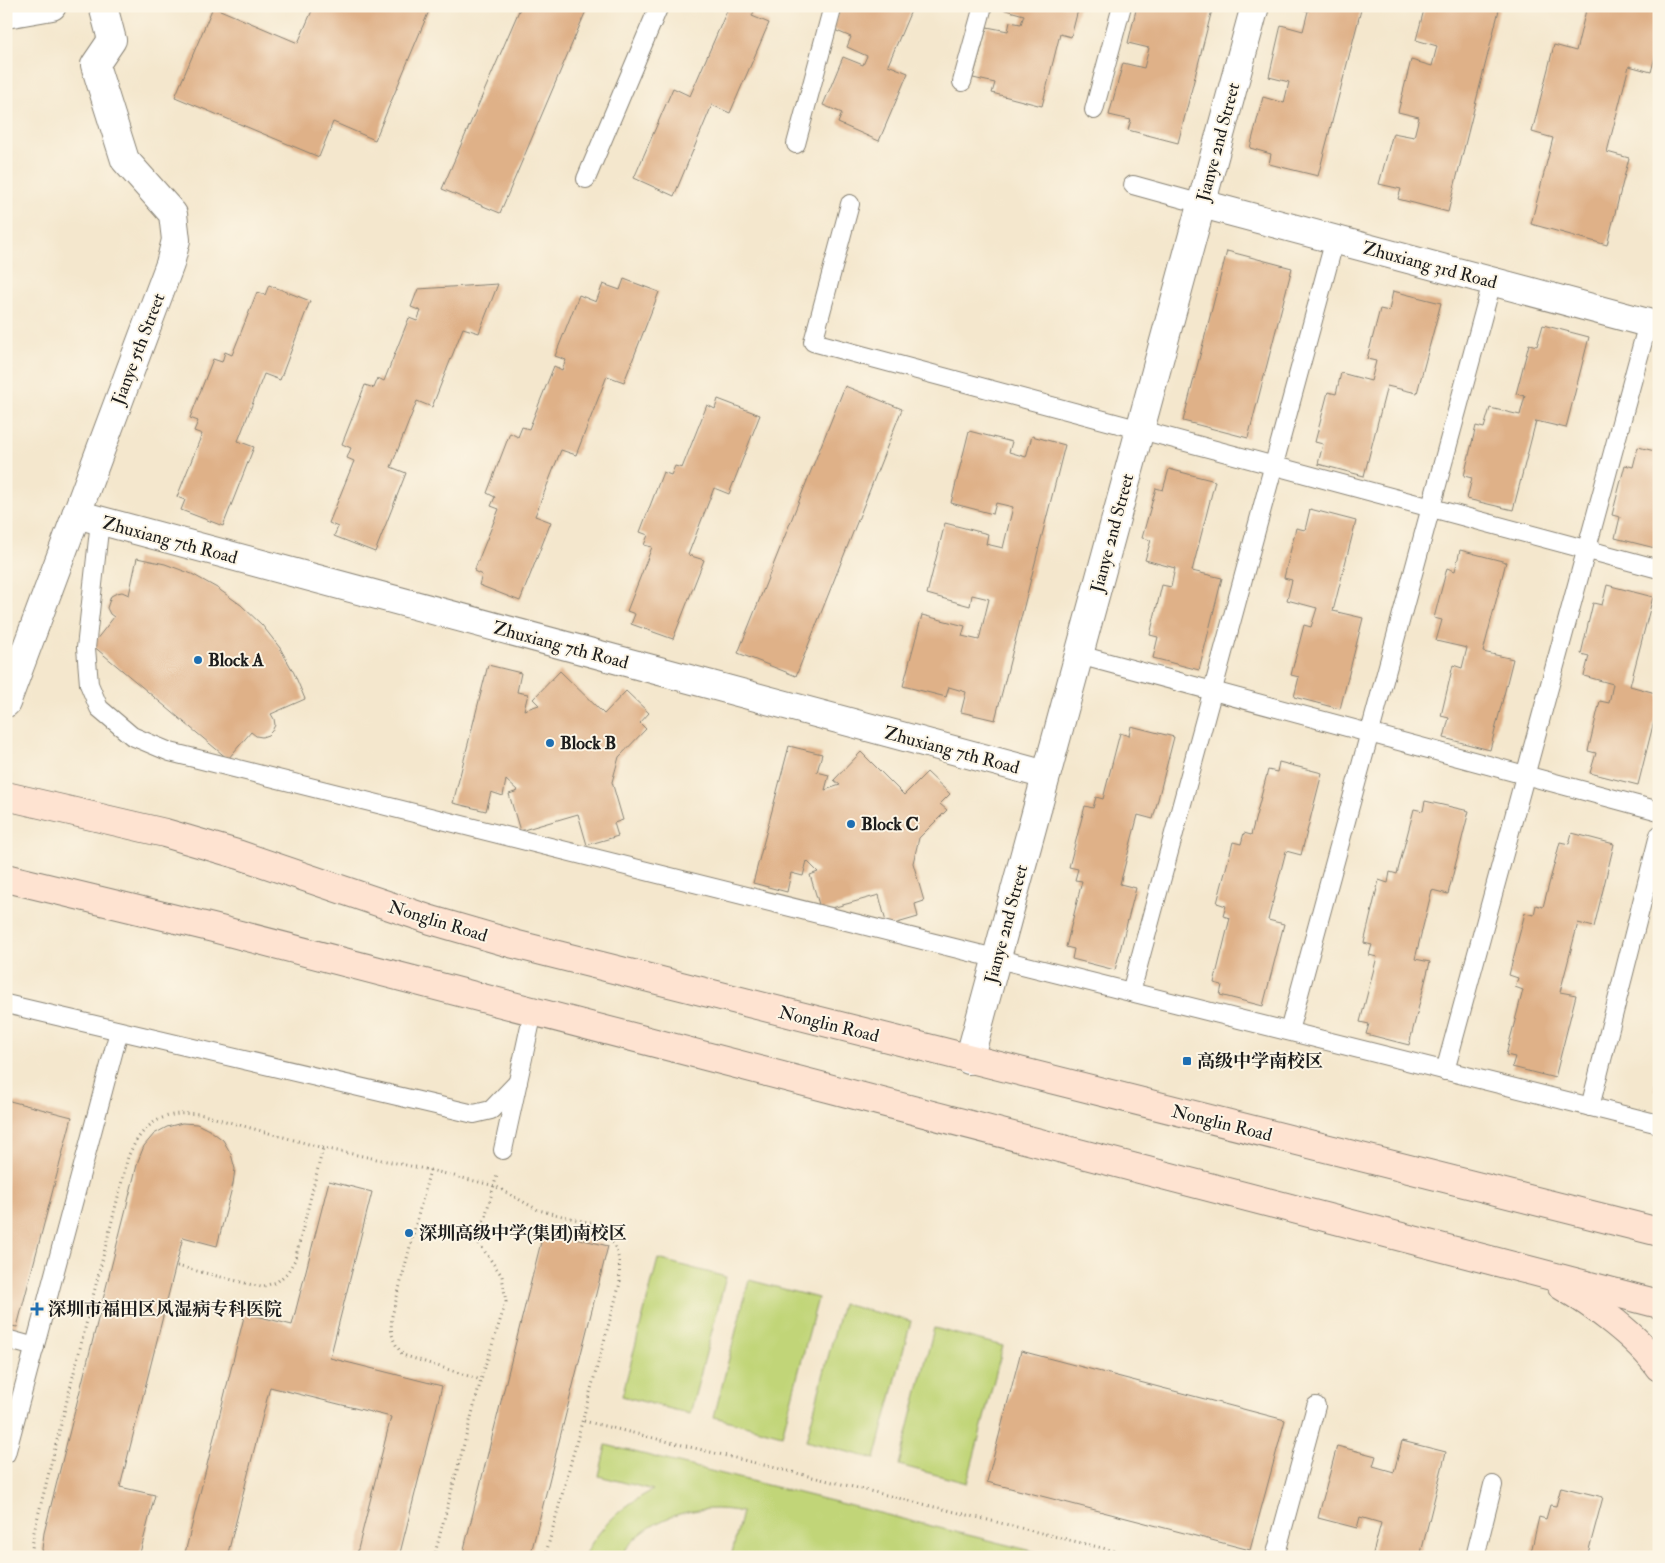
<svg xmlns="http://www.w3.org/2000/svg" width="1665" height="1563" viewBox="0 0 1665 1563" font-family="'IM FELL Double Pica','Noto Serif SC',serif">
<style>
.green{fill:#c1d578;stroke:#6e784a}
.building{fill:#dfb188}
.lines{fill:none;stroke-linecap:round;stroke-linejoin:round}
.lane-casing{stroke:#888274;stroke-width:20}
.street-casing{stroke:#888274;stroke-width:30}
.secondary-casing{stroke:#888274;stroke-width:30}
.path{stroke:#888274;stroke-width:3;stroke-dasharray:1 4;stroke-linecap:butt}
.lane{stroke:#fff;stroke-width:18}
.street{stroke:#fff;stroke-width:28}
.secondary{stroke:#fee3d1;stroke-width:28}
.poi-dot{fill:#1f6fb2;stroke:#fcf5e5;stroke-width:2}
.labels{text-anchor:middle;stroke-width:4;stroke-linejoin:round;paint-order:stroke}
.street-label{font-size:18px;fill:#1c1c1c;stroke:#fcf5e5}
.poi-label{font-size:18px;font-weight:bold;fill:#1c1c1c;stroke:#fcf5e5;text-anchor:start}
</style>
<rect width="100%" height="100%" fill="#fcf5e5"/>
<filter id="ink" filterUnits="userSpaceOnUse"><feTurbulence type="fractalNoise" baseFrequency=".02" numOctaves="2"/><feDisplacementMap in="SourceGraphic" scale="10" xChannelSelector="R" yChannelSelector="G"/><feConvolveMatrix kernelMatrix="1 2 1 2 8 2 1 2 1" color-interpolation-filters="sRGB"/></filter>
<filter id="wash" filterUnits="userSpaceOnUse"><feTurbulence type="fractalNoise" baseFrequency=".0096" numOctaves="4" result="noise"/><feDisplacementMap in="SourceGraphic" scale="20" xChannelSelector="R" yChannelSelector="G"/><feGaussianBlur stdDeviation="1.12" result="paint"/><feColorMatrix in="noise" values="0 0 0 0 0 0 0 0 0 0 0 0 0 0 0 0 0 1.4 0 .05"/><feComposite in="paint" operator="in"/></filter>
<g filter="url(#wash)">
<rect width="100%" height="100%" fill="#f4e7cd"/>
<g class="green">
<polygon points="658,1259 726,1277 690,1414 622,1396"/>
<polygon points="749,1280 818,1298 782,1435 714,1417"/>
<polygon points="842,1304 911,1321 875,1459 806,1441"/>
<polygon points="934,1328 1003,1346 967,1483 899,1465"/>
<path d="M 606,1445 L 1056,1557 L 731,1557 L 742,1512 C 697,1502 646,1517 620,1557 L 583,1557 C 602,1525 620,1507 653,1490 L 599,1476 Z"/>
</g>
<g id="blocks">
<g class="building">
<polygon points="314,6 431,6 375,140 333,122 319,157 175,97 213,7 298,43"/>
<polygon points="521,6 588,6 500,213 442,189"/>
<polygon points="729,6 756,6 752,16 769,23 730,113 712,105 674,196 634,178 673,88 690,96"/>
<polygon points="841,6 913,6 888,65 908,73 879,141 838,123 842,113 823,105 843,57 863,65 867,56 847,47 851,37 832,29"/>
<polygon points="1003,6 1079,6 1071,37 1060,34 1042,106 992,93 995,83 973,78 987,27 1008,31 1010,22 1021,24 1024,15 1002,9"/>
<polygon points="1137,6 1213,6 1178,143 1128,130 1131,120 1109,115 1123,63 1144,68 1149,48 1128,43"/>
<polygon points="1294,6 1362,6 1318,176 1269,164 1271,154 1250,148 1263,97 1284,103 1289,82 1269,77 1281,25 1303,31 1308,11"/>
<polygon points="1425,6 1500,6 1448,212 1398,199 1401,189 1379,184 1393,133 1414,137 1419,117 1398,112 1411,60 1432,66 1437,46 1416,40"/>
<polygon points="1587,6 1659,6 1659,42 1651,72 1629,66 1607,152 1629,158 1607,245 1531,224 1553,138 1532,132 1554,45 1576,51"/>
<polygon points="1227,251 1292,268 1248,438 1183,421"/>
<polygon points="624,279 659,292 624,382 607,376 576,455 561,450 535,516 551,522 520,601 479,585 482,575 474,571 499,509 491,506 495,497 487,493 510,433 518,437 522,427 529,429 554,366 562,370 566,360 555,356 579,295 596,302 603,284 620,290"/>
<polygon points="498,284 479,333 463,328 432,407 417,401 391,467 406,473 375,552 334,536 338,527 329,523 354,461 347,458 351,448 342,444 365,385 374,388 378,378 384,381 409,318 417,321 421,311 411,307 418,289"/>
<polygon points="269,285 310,301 280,380 264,374 238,441 254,447 223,526 181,510 185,500 177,497 202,434 194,431 198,421 190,418 213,359 222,362 225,352 232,355 257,292 265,295"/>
<polygon points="1393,291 1441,303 1417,393 1387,386 1364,476 1318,464 1323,444 1315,442 1328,392 1336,394 1341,373 1371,381 1376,361 1367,359 1380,309 1389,311"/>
<polygon points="1543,325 1589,337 1566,428 1536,421 1513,510 1467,499 1472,478 1464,476 1476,426 1484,428 1490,408 1520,415 1525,396 1516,394 1529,344 1537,346"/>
<polygon points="845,386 902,409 796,676 738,653"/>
<polygon points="718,399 760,415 729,494 714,488 688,555 704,560 673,639 631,624 635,614 627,611 652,547 644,545 648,535 640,532 663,472 671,475 675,466 682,468 707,405 715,409"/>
<polygon points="969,431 1012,442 1009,452 1026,457 1032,436 1065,445 995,720 961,712 966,692 949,687 946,697 903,686 922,615 965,626 962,636 979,640 989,599 972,595 970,606 927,594 945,523 988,534 986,544 1003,548 1013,507 996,503 993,514 951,503"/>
<polygon points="1638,447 1659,452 1659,549 1615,538 1620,517 1612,515 1625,465 1633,467"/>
<polygon points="1169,469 1215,481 1192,571 1222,578 1199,670 1153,658 1158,637 1150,635 1162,585 1171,587 1175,568 1145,560 1151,540 1142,538 1156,488 1163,490"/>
<polygon points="1310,509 1356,521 1333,611 1363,618 1340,709 1294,697 1299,677 1291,675 1304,625 1311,627 1317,608 1287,600 1292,580 1284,578 1296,528 1305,530"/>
<polygon points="1460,550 1506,562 1483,652 1513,659 1490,750 1444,738 1449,718 1441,716 1453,665 1462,668 1467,648 1436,641 1442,620 1434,618 1447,568 1455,571"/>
<polygon points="137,558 165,564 192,574 217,588 241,605 262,625 280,648 294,673 305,699 271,714 274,719 275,725 272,731 268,735 262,737 256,736 251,732 228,759 92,645 114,617 110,614 107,608 111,596 117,593 122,592 129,595"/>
<polygon points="1607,585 1653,597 1630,686 1659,694 1659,701 1638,785 1590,773 1596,753 1588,751 1600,701 1609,703 1613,684 1584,676 1589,656 1581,654 1593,603 1602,605"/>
<polygon points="488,665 521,673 517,692 528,694 524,710 539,705 533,699 560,671 604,714 626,691 649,713 640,723 646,729 619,757 612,782 623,820 614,823 618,836 587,845 578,814 520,831 509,794 518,791 506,780 503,796 491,792 486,811 453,803"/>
<polygon points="1131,726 1174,737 1153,819 1138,815 1120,884 1136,888 1115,970 1072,959 1074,949 1066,947 1082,881 1075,880 1078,869 1069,867 1085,806 1093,808 1096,797 1103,799 1120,733 1129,736"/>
<polygon points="789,746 822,754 817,772 829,775 825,790 840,785 834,780 861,752 904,795 927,772 950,794 940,804 947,810 919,838 913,863 924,901 915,904 918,917 887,926 879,895 821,911 810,875 818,872 807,861 803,876 791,873 787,892 753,883"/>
<polygon points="1279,762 1322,773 1301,855 1286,851 1268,920 1284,924 1263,1006 1220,995 1222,985 1214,983 1230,918 1223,916 1226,906 1217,903 1233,842 1241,844 1244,833 1251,835 1268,770 1277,772"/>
<polygon points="1425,801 1469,811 1448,894 1432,890 1415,959 1430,962 1409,1045 1366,1034 1369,1024 1360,1022 1377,957 1369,955 1372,945 1364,943 1379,880 1388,883 1390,872 1397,874 1414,809 1423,811"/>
<polygon points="1572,833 1614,844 1594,927 1578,923 1560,992 1576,995 1555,1078 1512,1067 1515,1057 1506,1055 1523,990 1515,987 1518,978 1509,975 1525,913 1534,915 1536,905 1543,907 1560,842 1569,844"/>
<polygon points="1658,1075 1659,1075 1659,1091 1654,1090"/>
<polygon points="6,1100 72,1117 17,1327 6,1325"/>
<polygon points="182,1123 197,1124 211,1131 223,1140 231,1154 235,1169 233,1184 217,1246 183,1237 120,1487 155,1495 139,1557 44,1557 42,1549 44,1533 138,1161 144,1146 154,1134 167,1127"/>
<polygon points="329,1181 372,1192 330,1358 442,1386 399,1557 356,1557 391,1417 270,1387 227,1557 184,1557 245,1313 292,1325"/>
<polygon points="544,1230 608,1246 530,1557 462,1557"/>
<polygon points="1021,1351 1285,1420 1250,1550 987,1482"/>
<polygon points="1402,1441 1446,1452 1420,1557 1372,1557 1381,1523 1360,1517 1357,1528 1318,1518 1337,1446 1376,1456 1373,1466 1394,1472"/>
<polygon points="1561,1487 1603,1497 1587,1557 1530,1557 1539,1517 1546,1519 1550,1505 1556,1506"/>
</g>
</g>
</g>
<g filter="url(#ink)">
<use href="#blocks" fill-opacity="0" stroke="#888274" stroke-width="1"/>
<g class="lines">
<defs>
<g id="lane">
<polyline points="962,82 983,6"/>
<polyline points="1094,110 1122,6"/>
<polyline points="796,144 833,6"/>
<polyline points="586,179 659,6"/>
<polyline points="1133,185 1202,204"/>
<polyline points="850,204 813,342 1659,569"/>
<polyline points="100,521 86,648 89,684 99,708 132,736 170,752 1659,1124"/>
<polyline points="1079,655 1659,811"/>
<polyline points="1131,992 1335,239"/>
<polyline points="6,1004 474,1114 491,1110 518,1082"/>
<polyline points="1289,1031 1492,282"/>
<polyline points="1445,1071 1648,323"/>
<polyline points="1590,1107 1659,835"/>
<polyline points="503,1150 533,1012"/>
<polyline points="6,1339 35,1347"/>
<polyline points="6,1454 119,1031"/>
<polyline points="1275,1557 1316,1406"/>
<polyline points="1475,1557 1493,1485"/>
</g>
<g id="street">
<polyline points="6,14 52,6"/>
<polyline points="1202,204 1659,326"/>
<polyline points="76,514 1046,775"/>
<polyline points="6,703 170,264 176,240 173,214 125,160 95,65 112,40 103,6"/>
<polyline points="969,1060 1255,6"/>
</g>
<g id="secondary">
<polyline points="6,796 165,833 240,855 431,920 514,944 1659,1232"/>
<polyline points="6,878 213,928 1659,1304"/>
<path d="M 1562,1286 C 1593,1304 1639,1338 1659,1367"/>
</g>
</defs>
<use href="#lane" class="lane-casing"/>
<use href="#street" class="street-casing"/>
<use href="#secondary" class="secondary-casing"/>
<g class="path">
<path d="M 430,1170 L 392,1316 C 390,1333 392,1341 403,1355 L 481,1380"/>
<polyline points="177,1266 261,1287 277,1282 287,1273 295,1260 323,1148"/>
<polyline points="584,1421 1139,1557"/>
<path d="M 34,1557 L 32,1549 L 34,1532 L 128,1157 C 143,1122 163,1111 200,1114 L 323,1148 L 430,1170 L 495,1186 L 538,1210 L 591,1223 L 614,1244 L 619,1259 L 620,1283 L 545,1557"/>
<polyline points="434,1557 481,1380 506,1302 502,1276 478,1242 497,1175"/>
</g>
<use href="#lane" class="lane"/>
<use href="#street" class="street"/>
<use href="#secondary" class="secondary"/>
</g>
</g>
<g class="poi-dot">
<circle cx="198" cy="660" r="5"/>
<circle cx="550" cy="743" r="5"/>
<circle cx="851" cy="824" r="5"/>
<rect x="1182" y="1056" width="10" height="10" rx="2.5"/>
<circle cx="409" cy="1233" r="5"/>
<path d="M34.5 1301.5h5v5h5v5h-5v5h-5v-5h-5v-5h5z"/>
</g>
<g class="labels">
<g class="street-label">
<text transform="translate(1218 142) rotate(-75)" y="6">Jianye 2nd Street</text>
<text transform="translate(1430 265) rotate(15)" y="6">Zhuxiang 3rd Road</text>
<text transform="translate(138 349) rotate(-69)" y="6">Jianye 5th Street</text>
<text transform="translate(1112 533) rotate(-75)" y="6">Jianye 2nd Street</text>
<text transform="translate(170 540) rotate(15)" y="6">Zhuxiang 7th Road</text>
<text transform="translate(561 645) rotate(15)" y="6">Zhuxiang 7th Road</text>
<text transform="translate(952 750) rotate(15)" y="6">Zhuxiang 7th Road</text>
<text transform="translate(438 921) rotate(17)" y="6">Nonglin Road</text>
<text transform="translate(1006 924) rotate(-75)" y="6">Jianye 2nd Street</text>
<text transform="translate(829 1024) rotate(14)" y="6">Nonglin Road</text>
<text transform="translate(1222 1123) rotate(14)" y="6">Nonglin Road</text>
</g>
<g class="poi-label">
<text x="208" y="666">Block A</text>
<text x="560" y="749">Block B</text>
<text x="861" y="830">Block C</text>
<text x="1197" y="1067">高级中学南校区</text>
<text x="419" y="1239">深圳高级中学(集团)南校区</text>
<text x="48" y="1315">深圳市福田区风湿病专科医院</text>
</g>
</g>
<rect width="1665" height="1563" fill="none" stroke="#fcf5e5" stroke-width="25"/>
</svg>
